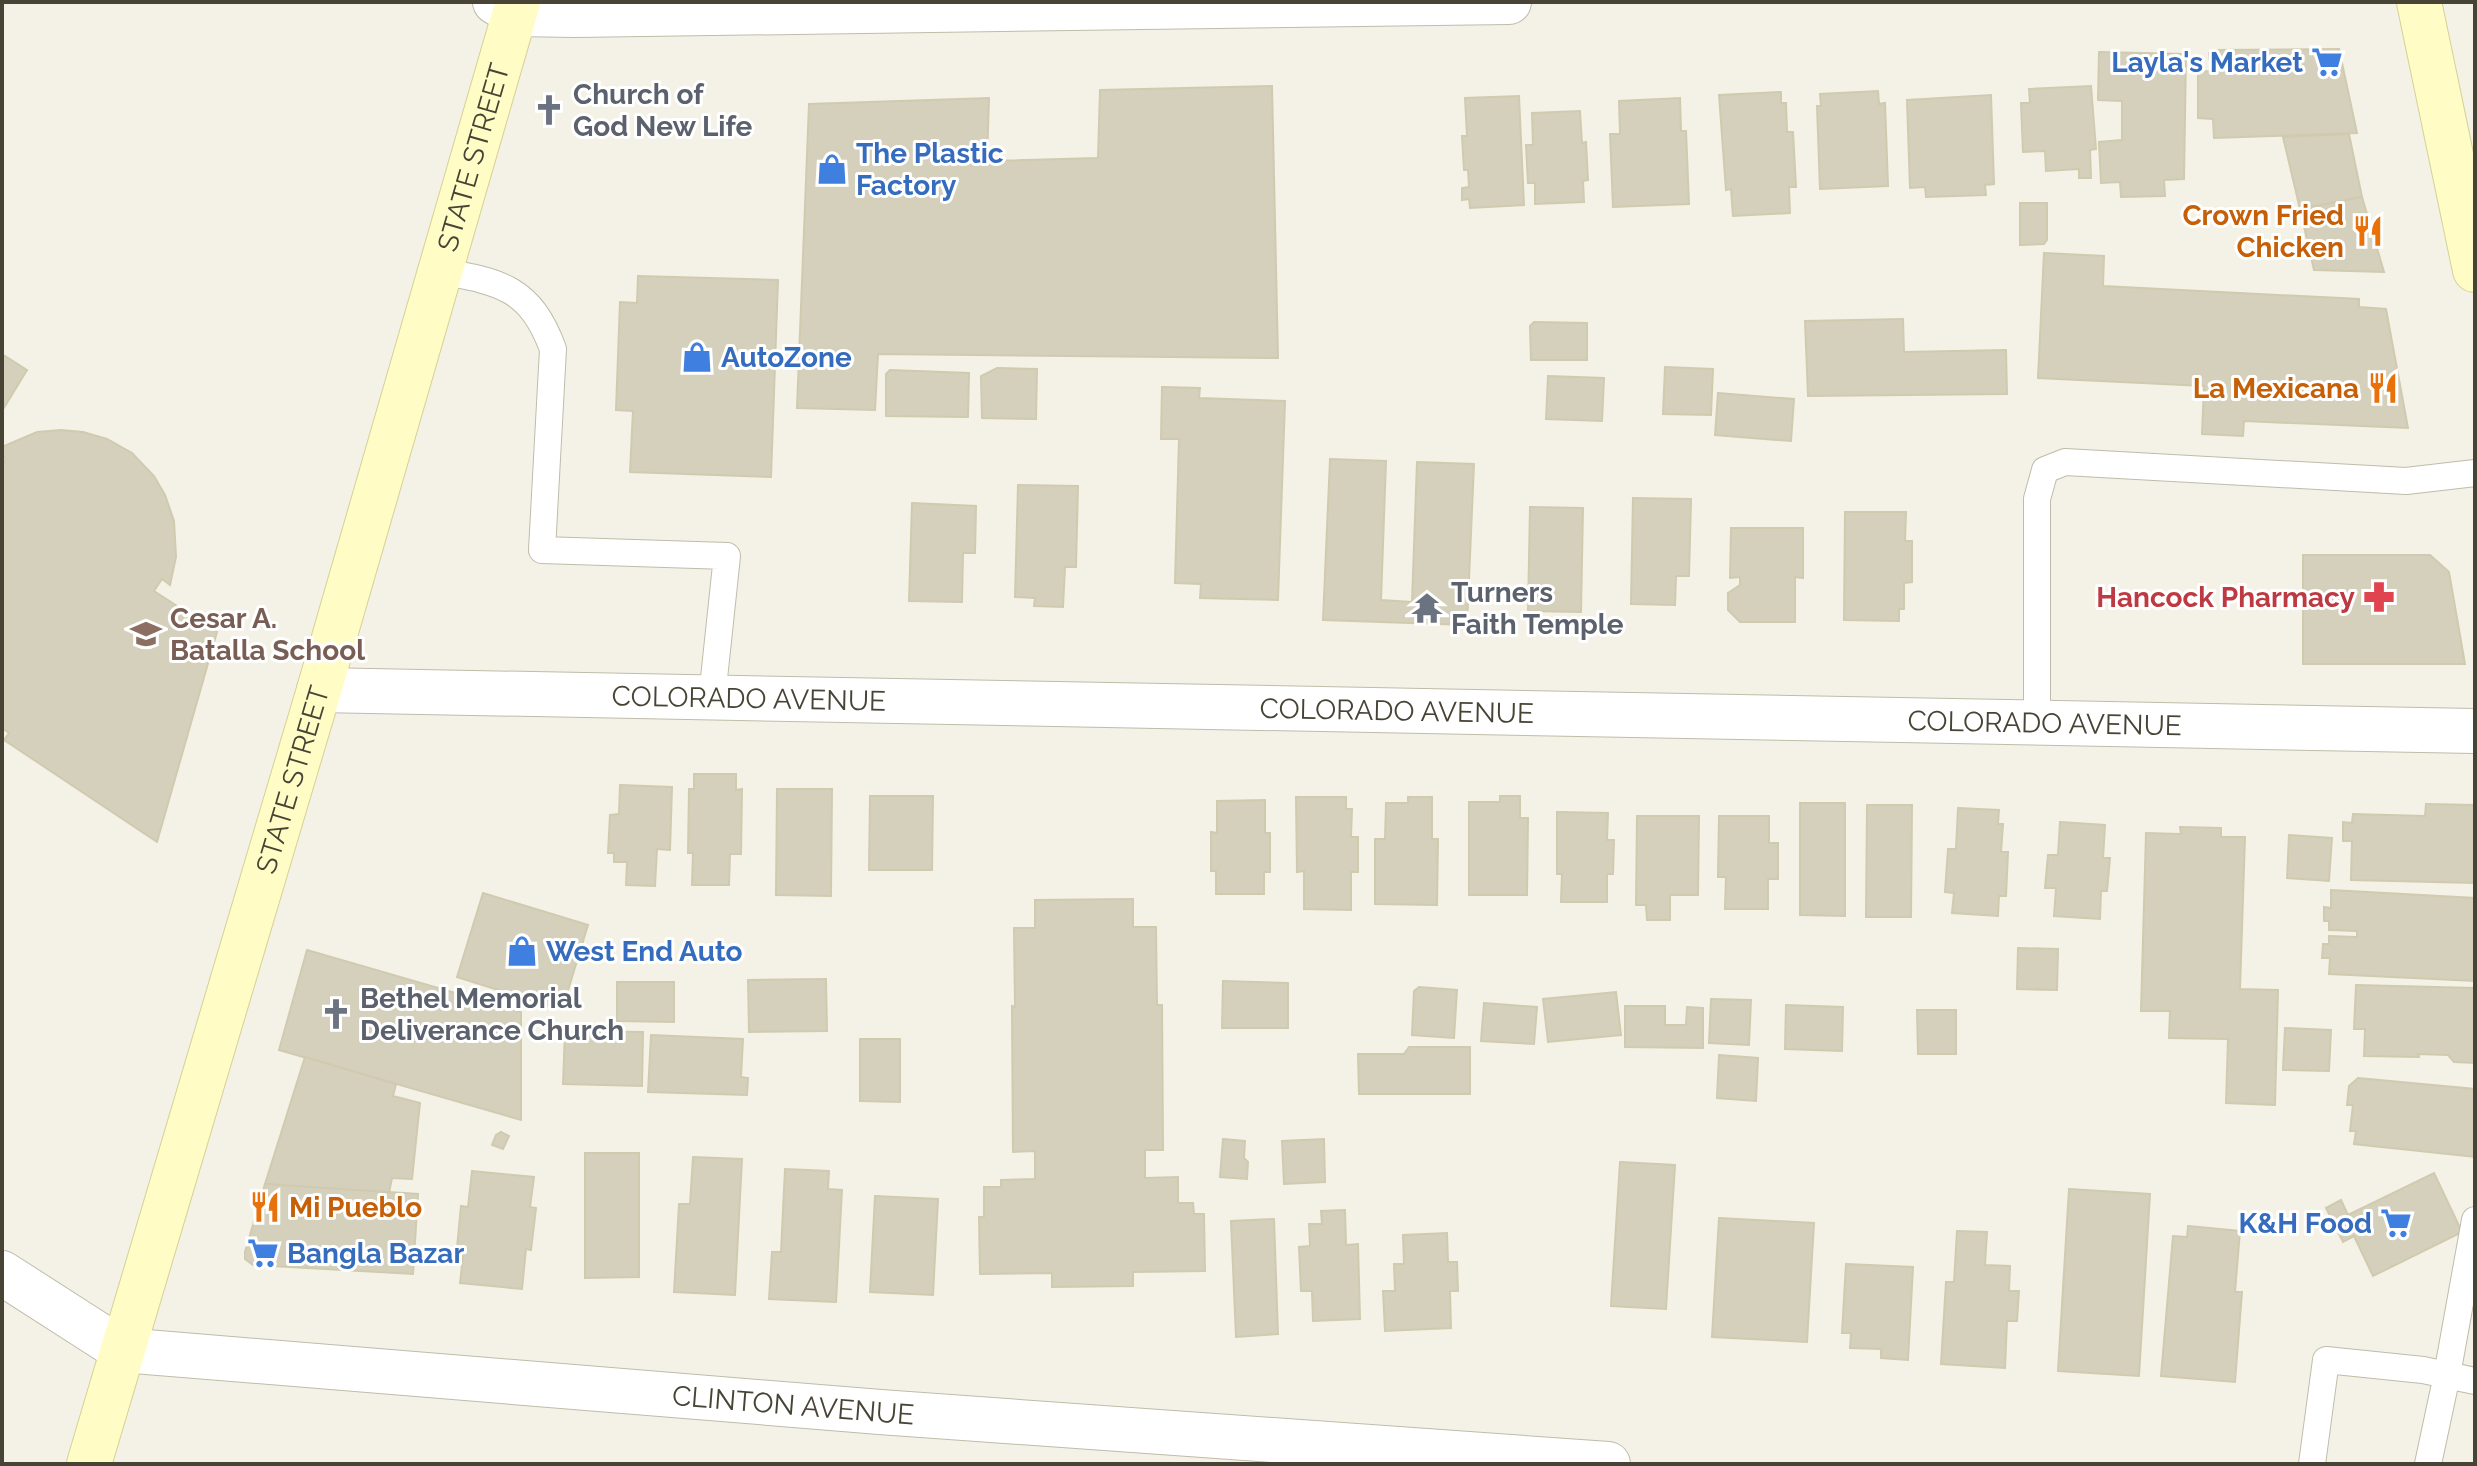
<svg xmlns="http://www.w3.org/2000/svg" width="2477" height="1466" viewBox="0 0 2477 1466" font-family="Raleway,sans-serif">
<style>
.building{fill:#d5d0bc;stroke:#d0caaf;stroke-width:2}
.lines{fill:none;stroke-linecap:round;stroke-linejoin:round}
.service-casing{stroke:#bfbca9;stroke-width:28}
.minor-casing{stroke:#bfbca9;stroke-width:46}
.tertiary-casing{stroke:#bfbca9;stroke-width:46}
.secondary-casing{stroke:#d5d195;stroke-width:46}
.service{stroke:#fff;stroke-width:26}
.minor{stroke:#fff;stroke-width:44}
.tertiary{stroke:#fff;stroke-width:44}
.secondary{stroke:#fffdc5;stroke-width:44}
.labels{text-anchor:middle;stroke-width:6;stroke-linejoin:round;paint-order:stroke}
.shop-label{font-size:28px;font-weight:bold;fill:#366cbe;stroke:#fff;text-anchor:start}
.worship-label{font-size:28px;font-weight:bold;fill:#5b616d;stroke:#fff;text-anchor:start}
.street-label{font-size:28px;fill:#474335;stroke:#fff}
.food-label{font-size:28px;font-weight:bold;fill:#c56008;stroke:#fff;text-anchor:end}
.health-label{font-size:28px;font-weight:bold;fill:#be3a42;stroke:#fff;text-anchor:end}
.education-label{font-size:28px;font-weight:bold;fill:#785e54;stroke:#fff;text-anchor:start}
</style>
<rect width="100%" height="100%" fill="#f4f2e6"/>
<g class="building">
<polygon points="2339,49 2357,133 2214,138 2213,119 2198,118 2198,72 2211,71 2209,53 2213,50"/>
<polygon points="2099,52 2186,54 2184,179 2164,180 2165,196 2121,197 2120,182 2101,183 2099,142 2122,140 2122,101 2098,100"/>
<polygon points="1272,86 1278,358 878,354 875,410 797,408 809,104 989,98 987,161 1098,158 1100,90"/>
<polygon points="2091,86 2096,149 2090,150 2091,178 2079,178 2079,169 2046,171 2045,151 2023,152 2021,103 2030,103 2029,89"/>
<polygon points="1878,91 1879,104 1885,103 1888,186 1820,189 1817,106 1821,106 1820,94"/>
<polygon points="1781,92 1781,103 1786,103 1787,132 1793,132 1796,187 1789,187 1790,213 1733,216 1731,189 1726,190 1719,95"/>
<polygon points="1991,95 1994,184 1985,185 1986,195 1926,197 1925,187 1910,188 1907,100"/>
<polygon points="1519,96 1524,205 1470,208 1469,199 1462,200 1462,188 1469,187 1468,170 1464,170 1462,136 1467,136 1465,98"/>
<polygon points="1680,98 1681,131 1686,131 1689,204 1613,207 1610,134 1620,134 1619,101"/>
<polygon points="1580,111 1582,143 1586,142 1588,180 1583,181 1584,202 1535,204 1535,183 1528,183 1526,145 1533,145 1532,113"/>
<polygon points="2349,134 2362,197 2300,209 2283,137"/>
<polygon points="2362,197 2384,272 2314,270 2300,209"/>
<polygon points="2020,203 2047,203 2047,240 2044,244 2020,245"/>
<polygon points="2044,253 2104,256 2103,286 2359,299 2359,307 2386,309 2408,428 2244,421 2243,436 2202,434 2204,386 2038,378"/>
<polygon points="638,276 778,280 771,477 630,472 633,411 616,410 620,302 637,303"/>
<polygon points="1903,319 1904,352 2006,350 2007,394 1808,396 1805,321"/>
<polygon points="1534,322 1587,323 1587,360 1531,360 1530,326"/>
<polygon points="2,354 27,370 2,411"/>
<polygon points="1665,367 1713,369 1711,415 1663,414"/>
<polygon points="997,368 1037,369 1036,419 982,418 981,376"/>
<polygon points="890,370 969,373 968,417 886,416 886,374"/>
<polygon points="1548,376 1604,378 1602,421 1546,419"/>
<polygon points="1162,387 1200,388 1199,398 1285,401 1278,600 1200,598 1201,584 1175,583 1179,439 1161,439"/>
<polygon points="1718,393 1794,399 1791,441 1715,435"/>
<polygon points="61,430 83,432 107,439 132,453 154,476 165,495 174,521 176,557 170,585 162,579 154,591 217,632 157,842 4,740 9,733 2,728 2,465 6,459 2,455 2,447 37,432"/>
<polygon points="1330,459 1386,461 1381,600 1412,602 1417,462 1474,464 1467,625 1323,620"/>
<polygon points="1018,485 1078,486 1076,567 1065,567 1063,607 1034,606 1035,598 1015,597"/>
<polygon points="1633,498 1691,499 1689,576 1676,576 1675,605 1631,604"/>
<polygon points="912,503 976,506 975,553 963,553 962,602 909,601"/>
<polygon points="1530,507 1583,508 1581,612 1528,611"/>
<polygon points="1845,512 1906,512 1905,541 1912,541 1912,582 1904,583 1904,609 1899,609 1899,621 1844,620"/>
<polygon points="1731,528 1803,528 1803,578 1795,577 1795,622 1740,622 1728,610 1728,593 1740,585 1740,577 1730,578"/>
<polygon points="2303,555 2430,555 2449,572 2465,664 2303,664"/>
<polygon points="694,774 736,774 736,790 742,789 741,854 730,854 729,885 692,885 693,853 688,853 689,789 694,789"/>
<polygon points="620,785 672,787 670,850 657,849 655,886 626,885 627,862 614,862 614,853 608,853 610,815 619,814"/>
<polygon points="777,789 832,789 831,896 776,895"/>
<polygon points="870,796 933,796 932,870 869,870"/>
<polygon points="1500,796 1520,796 1520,818 1528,818 1527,895 1469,895 1469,802 1500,802"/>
<polygon points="1296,797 1346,797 1346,809 1352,809 1351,837 1358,837 1358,872 1351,872 1351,910 1304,909 1304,871 1297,872"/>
<polygon points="1408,797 1432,797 1432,839 1438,839 1437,905 1375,904 1375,839 1385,839 1386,803 1408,803"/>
<polygon points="1265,800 1265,833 1270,833 1270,872 1264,872 1264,894 1216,894 1216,871 1211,871 1211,832 1217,833 1217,801"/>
<polygon points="1800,803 1845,803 1845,916 1800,915"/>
<polygon points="2426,804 2475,805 2475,883 2351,880 2352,841 2343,841 2343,822 2352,823 2353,814 2425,816"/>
<polygon points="1867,805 1912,805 1911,917 1866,917"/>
<polygon points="1958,808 1999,810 1998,824 2003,824 2001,852 2008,852 2006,896 1999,896 1998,916 1952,913 1954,893 1945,892 1948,849 1956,849"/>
<polygon points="1557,812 1608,813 1607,840 1614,840 1613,874 1607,874 1607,902 1561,902 1562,874 1557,874"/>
<polygon points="1637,816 1699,816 1698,895 1670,895 1670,920 1647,920 1646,905 1636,905"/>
<polygon points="1719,816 1769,816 1769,843 1778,843 1778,879 1768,879 1768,909 1725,909 1726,877 1718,877"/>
<polygon points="2060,822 2105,825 2103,858 2110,858 2107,891 2101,891 2100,919 2054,916 2056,888 2045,888 2048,855 2058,855"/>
<polygon points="2180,827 2221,828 2221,837 2245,837 2240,989 2278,990 2275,1105 2226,1103 2228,1039 2169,1038 2170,1011 2141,1011 2146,833 2181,834"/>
<polygon points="2289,835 2332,838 2329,881 2287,878"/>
<polygon points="2331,890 2475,898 2475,981 2329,974 2330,958 2322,958 2323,944 2329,944 2329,936 2357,937 2357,931 2329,930 2329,921 2324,921 2324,907 2331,908"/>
<polygon points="483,893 588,925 562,1010 457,977"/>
<polygon points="1133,899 1133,927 1156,927 1157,1005 1162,1005 1163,1150 1145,1150 1145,1178 1178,1177 1178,1203 1193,1203 1194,1214 1204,1214 1205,1271 1133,1272 1133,1286 1052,1287 1052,1273 980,1274 979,1217 984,1217 984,1187 1001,1187 1001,1180 1035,1179 1035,1151 1013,1152 1012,1006 1015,1007 1014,928 1035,928 1035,900"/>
<polygon points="2018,948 2058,949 2057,990 2017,989"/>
<polygon points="307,950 521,1012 521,1120 279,1050"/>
<polygon points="826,979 827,1031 749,1032 748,980"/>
<polygon points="1223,981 1288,983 1288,1028 1222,1028"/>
<polygon points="617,982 674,982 674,1022 617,1021"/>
<polygon points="2356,985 2475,988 2475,1063 2454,1062 2448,1055 2418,1054 2419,1057 2364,1056 2365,1029 2354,1029"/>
<polygon points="1419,987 1457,990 1454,1038 1412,1035 1414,991"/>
<polygon points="1616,992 1621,1035 1548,1042 1543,999"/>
<polygon points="1711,999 1751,1000 1749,1045 1709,1043"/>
<polygon points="1484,1003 1537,1007 1534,1044 1481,1041"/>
<polygon points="1786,1005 1843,1007 1842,1051 1785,1049"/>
<polygon points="1625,1006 1665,1006 1665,1025 1686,1025 1687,1007 1703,1008 1703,1048 1625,1047"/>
<polygon points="1917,1010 1956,1010 1956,1054 1918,1054"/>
<polygon points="2285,1028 2331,1030 2329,1071 2283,1070"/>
<polygon points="565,1031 643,1032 642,1086 563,1084"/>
<polygon points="651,1035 743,1039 741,1077 748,1078 747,1095 648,1092"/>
<polygon points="860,1039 900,1039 900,1102 860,1101"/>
<polygon points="1409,1047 1470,1047 1470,1094 1359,1094 1358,1054 1404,1054"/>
<polygon points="1719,1055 1758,1058 1756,1101 1717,1098"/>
<polygon points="305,1057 396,1084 393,1096 420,1103 412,1179 392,1178 389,1193 265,1184"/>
<polygon points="2358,1078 2475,1089 2475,1157 2354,1144 2356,1131 2350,1131 2353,1105 2347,1105 2349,1086"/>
<polygon points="501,1132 509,1136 503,1149 492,1145 496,1135"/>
<polygon points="1223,1139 1245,1141 1244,1158 1248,1162 1247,1179 1220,1177"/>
<polygon points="1324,1139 1325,1182 1284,1184 1282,1141"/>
<polygon points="585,1153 639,1153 639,1277 585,1278"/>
<polygon points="693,1157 742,1159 735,1295 674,1292 679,1204 690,1204"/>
<polygon points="1620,1162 1675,1165 1666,1309 1611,1306"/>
<polygon points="785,1169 829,1171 828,1189 842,1190 836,1302 769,1299 772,1252 781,1252"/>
<polygon points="472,1171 534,1177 530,1207 536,1208 531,1250 526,1249 522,1289 460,1283 464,1248 457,1248 461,1206 468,1207"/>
<polygon points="2434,1173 2462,1232 2373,1276 2354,1236 2343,1242 2326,1208 2341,1200 2348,1215"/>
<polygon points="265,1184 418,1194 413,1274 253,1265 245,1259 245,1252"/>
<polygon points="2069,1189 2150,1194 2139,1376 2058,1371"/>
<polygon points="875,1196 938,1199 933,1295 870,1292"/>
<polygon points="1345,1210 1346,1245 1358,1244 1360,1319 1313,1321 1312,1291 1301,1291 1299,1247 1310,1246 1309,1224 1322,1224 1321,1211"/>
<polygon points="1719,1218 1814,1223 1807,1342 1712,1337"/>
<polygon points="1274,1219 1278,1334 1236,1337 1231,1221"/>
<polygon points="2188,1226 2240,1231 2235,1292 2242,1292 2235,1382 2161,1376 2173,1236 2187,1237"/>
<polygon points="1957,1231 1987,1232 1985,1265 2010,1266 2009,1291 2019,1291 2017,1321 2007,1321 2005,1368 1941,1364 1946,1282 1954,1282"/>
<polygon points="1447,1233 1448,1262 1457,1262 1458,1291 1450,1291 1451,1328 1385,1331 1383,1291 1395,1291 1394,1264 1404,1264 1403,1235"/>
<polygon points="1846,1264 1913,1267 1908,1360 1881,1358 1881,1349 1850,1348 1851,1333 1842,1333"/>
</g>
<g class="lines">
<defs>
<g id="service">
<path d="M 440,271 C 500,282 530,287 553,349 L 542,550 L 727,556 L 712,697"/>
<polyline points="2037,723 2037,499 2045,470 2065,462 2406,481 2475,473"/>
<polyline points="2475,1220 2447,1375 2475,1381"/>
<polyline points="2312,1464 2326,1360 2423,1370 2447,1375 2428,1464"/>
</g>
<g id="minor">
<polyline points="495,2 515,14 575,15 1509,2"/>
<path id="s1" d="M 319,690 L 2475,731"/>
</g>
<g id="tertiary">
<path id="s2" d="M 2,1273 L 122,1350 L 880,1412 L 1608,1464"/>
</g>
<g id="secondary">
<polyline points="2419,2 2475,270"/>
<path id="s3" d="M 89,1464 L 319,690 L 518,2"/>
</g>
</defs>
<use href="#service" class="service-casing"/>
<use href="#minor" class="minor-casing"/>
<use href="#tertiary" class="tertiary-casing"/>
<use href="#secondary" class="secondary-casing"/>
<use href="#service" class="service"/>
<use href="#minor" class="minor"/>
<use href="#tertiary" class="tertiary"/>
<use href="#secondary" class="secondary"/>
</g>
<defs>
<symbol id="supermarket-bare" viewBox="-9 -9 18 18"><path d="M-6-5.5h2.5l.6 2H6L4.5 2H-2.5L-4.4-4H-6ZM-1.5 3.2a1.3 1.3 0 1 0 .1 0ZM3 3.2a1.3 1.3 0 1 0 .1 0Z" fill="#3f7fe0" stroke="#fff" stroke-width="2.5" paint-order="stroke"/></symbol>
<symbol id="church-bare" viewBox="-9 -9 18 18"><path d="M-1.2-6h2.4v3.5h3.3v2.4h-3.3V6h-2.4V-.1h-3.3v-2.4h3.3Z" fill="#6b7280" stroke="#fff" stroke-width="2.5" paint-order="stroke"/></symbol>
<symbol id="shop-bare" viewBox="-9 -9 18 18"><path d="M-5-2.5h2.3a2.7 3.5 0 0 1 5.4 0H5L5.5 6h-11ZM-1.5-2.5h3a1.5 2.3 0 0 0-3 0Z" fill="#3f7fe0" stroke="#fff" stroke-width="2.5" paint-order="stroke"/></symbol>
<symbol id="restaurant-bare" viewBox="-9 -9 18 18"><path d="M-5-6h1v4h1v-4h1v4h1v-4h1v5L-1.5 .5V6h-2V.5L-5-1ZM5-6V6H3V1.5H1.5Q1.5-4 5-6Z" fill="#e8710a" stroke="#fff" stroke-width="2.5" paint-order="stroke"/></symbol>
<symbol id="pharmacy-bare" viewBox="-9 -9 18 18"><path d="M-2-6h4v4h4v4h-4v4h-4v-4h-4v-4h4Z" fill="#e0444e" stroke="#fff" stroke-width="2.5" paint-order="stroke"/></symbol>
<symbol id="temple-bare" viewBox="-9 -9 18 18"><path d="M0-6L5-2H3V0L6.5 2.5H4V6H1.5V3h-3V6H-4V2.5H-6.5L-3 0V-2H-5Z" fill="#6b7280" stroke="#fff" stroke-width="2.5" paint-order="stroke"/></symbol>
<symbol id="school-bare" viewBox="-9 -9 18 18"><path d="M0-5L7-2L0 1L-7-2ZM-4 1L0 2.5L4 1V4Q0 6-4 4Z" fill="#8d6e63" stroke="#fff" stroke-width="2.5" paint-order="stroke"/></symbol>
</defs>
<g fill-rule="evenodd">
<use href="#supermarket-bare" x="2305" y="40" width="44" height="44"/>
<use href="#church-bare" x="527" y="88" width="44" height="44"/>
<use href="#shop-bare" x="810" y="147" width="44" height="44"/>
<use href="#restaurant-bare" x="2346" y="209" width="44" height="44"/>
<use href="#shop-bare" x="675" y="335" width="44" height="44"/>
<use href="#restaurant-bare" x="2361" y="366" width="44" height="44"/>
<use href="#pharmacy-bare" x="2357" y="575" width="44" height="44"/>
<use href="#temple-bare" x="1405" y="586" width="44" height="44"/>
<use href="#school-bare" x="124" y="612" width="44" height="44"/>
<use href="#shop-bare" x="500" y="929" width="44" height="44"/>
<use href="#church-bare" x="314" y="992" width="44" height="44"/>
<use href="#restaurant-bare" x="243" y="1185" width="44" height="44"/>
<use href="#supermarket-bare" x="2374" y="1201" width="44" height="44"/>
<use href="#supermarket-bare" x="241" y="1231" width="44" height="44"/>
</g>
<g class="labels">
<g class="shop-label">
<text x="2303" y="72" text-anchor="end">Layla's Market</text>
<text x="856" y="163">The Plastic<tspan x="856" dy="32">Factory</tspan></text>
<text x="721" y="367">AutoZone</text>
<text x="546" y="961">West End Auto</text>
<text x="2372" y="1233" text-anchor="end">K&amp;H Food</text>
<text x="287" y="1263">Bangla Bazar</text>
</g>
<g class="worship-label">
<text x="573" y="104">Church of<tspan x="573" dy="32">God New Life</tspan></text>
<text x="1451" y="602">Turners<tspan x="1451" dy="32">Faith Temple</tspan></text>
<text x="360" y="1008">Bethel Memorial<tspan x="360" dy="32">Deliverance Church</tspan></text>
</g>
<g class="street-label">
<text dy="10" stroke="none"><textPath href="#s3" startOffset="1362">STATE STREET</textPath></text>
<text dy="10" stroke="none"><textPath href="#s1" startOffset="430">COLORADO AVENUE</textPath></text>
<text dy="10" stroke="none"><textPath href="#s1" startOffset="1078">COLORADO AVENUE</textPath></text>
<text dy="10" stroke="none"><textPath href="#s1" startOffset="1726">COLORADO AVENUE</textPath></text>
<text dy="10" stroke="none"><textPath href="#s3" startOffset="714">STATE STREET</textPath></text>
<text dy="10" stroke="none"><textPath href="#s2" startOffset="816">CLINTON AVENUE</textPath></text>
</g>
<g class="food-label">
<text x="2344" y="225">Crown Fried<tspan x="2344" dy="32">Chicken</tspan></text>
<text x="2359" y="398">La Mexicana</text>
<text x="289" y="1217" text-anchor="start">Mi Pueblo</text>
</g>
<g class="health-label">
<text x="2355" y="607">Hancock Pharmacy</text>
</g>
<g class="education-label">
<text x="170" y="628">Cesar A.<tspan x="170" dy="32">Batalla School</tspan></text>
</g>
</g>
<rect width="2477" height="1466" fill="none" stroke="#474335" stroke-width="8"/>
</svg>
